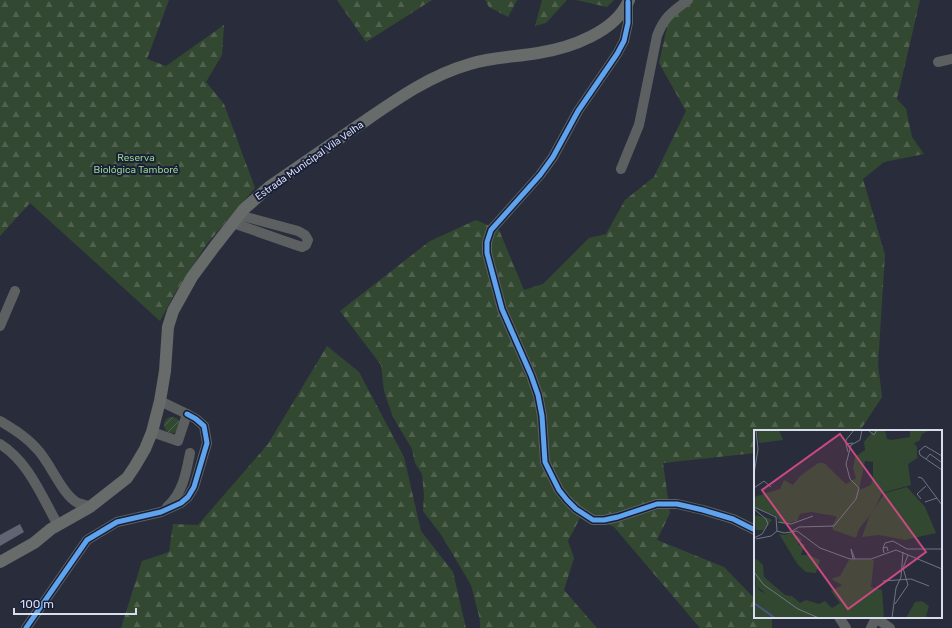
<svg xmlns="http://www.w3.org/2000/svg" width="952" height="628" viewBox="0 0 952 628" font-family="Rubik,sans-serif">
<style>
.forest{fill:url(#forest-firs)}
.garden{fill:url(#garden-furrows)}
.building{fill:#616571}
.lines{fill:none;stroke-linecap:round;stroke-linejoin:round}
.minor{stroke:#5c6060;stroke-width:10}
.major{stroke:#676b69;stroke-width:12}
.cycleway-casing{stroke:#191f38;stroke-width:8}
.cycleway{stroke:#60a3ed;stroke-width:5}
.labels{text-anchor:middle;stroke-width:4;stroke-linejoin:round;paint-order:stroke}
.park-label{font-size:10px;fill:#97d28a;stroke:#191f38}
.street-label{font-size:10px;fill:#d8deee;stroke:#191f38}
.inset-river{fill:none;stroke:#475485;stroke-width:2}
.inset-road{fill:none;stroke:#6f7483;stroke-width:1}
.view{fill:#c84a80;fill-opacity:0.15;stroke:#c84a80;stroke-width:2}
.inset-edge{fill:none;stroke:#d8deee;stroke-width:2}
</style>
<defs>
<pattern id="forest-firs" width="22" height="20" patternUnits="userSpaceOnUse"><rect width="22" height="20" fill="#334831"/><path d="M5 1l3.5 6h-7zM16 11l3.5 6h-7z" fill="#50624f"/></pattern>
<pattern id="garden-furrows" width="10" height="10" patternUnits="userSpaceOnUse"><rect width="10" height="10" fill="#334831"/><path d="M-1 1l2-2M0 10L10 0M9 11l2-2" fill="none" stroke="#50624f"/></pattern>
</defs>
<rect width="100%" height="100%" fill="#292d3b"/>
<g class="forest">
<polygon points="0,0 169,0 147,59 166,66 224,25 222,55 206,82 224,104 255,188 206,245 174,295 160,321 30,203 0,236"/>
<polygon points="337,0 432,0 366,42"/>
<polygon points="485,0 517,0 508,17 489,7"/>
<polygon points="542,0 567,0 546,23 535,26"/>
<polygon points="576,0 614,0 607,7"/>
<polygon points="683,0 920,0 897,99 906,109 912,137 924,154 884,162 863,179 885,255 878,364 882,397 861,429 854,431 755,431 755,453 663,463 670,513 657,540 724,567 755,599 755,617 772,617 772,628 700,628 614,527 583,512 568,541 574,558 564,590 597,628 480,628 480,620 471,585 442,536 423,511 424,496 422,474 415,463 412,449 393,417 384,391 381,365 340,311 430,241 476,220 499,230 524,290 543,284 589,238 606,234 625,200 654,177 686,111 659,63 668,23"/>
<polygon points="327,346 359,372 404,457 421,531 453,572 466,628 121,628 142,561 169,552 173,524 198,525 268,444"/>
</g>
<circle class="garden" cx="172" cy="425" r="8"/>
<polygon class="building" points="20,524 24,532 0,546 0,535"/>
<g class="lines">
<g class="minor">
<polyline points="628,2 628,23 624,41 617,54 578,111 553,157 540,175 491,230 487,242 487,253 502,309 531,375 538,395 542,416 545,462 559,490 567,500 576,509 593,520 604,520 618,517 657,504 677,504 703,510 733,519 755,530"/>
<polyline points="938,62 952,59"/>
<path d="M 621,169 L 639,125 L 657,36 C 664,17 672,12 688,0"/>
<polyline points="233,223 293,244 302,247 306,245 308,240 305,235 298,231 239,215"/>
<polyline points="0,326 15,291"/>
<path d="M 0,421 C 13,429 27,437 37,449 C 50,462 62,495 78,503 C 81,504 86,505 90,507"/>
<polyline points="152,432 178,441 187,414 160,401"/>
<path d="M 0,444 C 29,462 42,497 58,525"/>
<path d="M 167,507 C 183,493 186,473 190,453"/>
<polyline points="839,617 846,628"/>
<polyline points="876,618 890,628"/>
<polyline points="26,628 87,540 117,522 161,512 181,503 188,497 194,487 207,443 204,426 196,419 187,414"/>
<polyline points="871,628 876,618 874,617"/>
</g>
<path class="major" d="M 0,562 L 34,543 L 51,529 L 90,507 L 127,478 L 135,466 L 145,449 L 152,432 L 160,401 L 165,371 L 168,327 L 173,311 L 192,277 L 215,246 L 244,209 L 269,187 C 299,166 329,146 359,125 C 394,101 428,76 470,64 C 492,57 515,57 538,53 C 570,48 616,32 629,0"/>
<defs>
<g id="cycleway">
<polyline points="628,2 628,23 624,41 617,54 578,111 553,157 540,175 491,230 487,242 487,253 502,309 531,375 538,395 542,416 545,462 559,490 567,500 576,509 593,520 604,520 618,517 657,504 677,504 703,510 733,519 755,530"/>
<polyline points="26,628 87,540 117,522 161,512 181,503 188,497 194,487 207,443 204,426 196,419 187,414"/>
</g>
</defs>
<use href="#cycleway" class="cycleway-casing"/>
<use href="#cycleway" class="cycleway"/>
</g>
<g class="labels">
<g class="park-label">
<text x="136" y="161">Reserva<tspan x="136" dy="12">Biológica Tamboré</tspan></text>
</g>
<g class="street-label">
<text transform="translate(309 160) rotate(-35)" y="4">Estrada Municipal Vila Velha</text>
</g>
</g>
<g transform="translate(754 430)">
<rect width="188" height="188" fill="#292d3b"/>
<path d="M 3,0 L 25,0 L 29,10 L 5,13 ZM 120,0 L 131,1 L 133,9 L 137,10 L 156,7 L 156,0 L 176,0 L 168,4 L 165,11 L 160,13 L 163,17 L 163,27 L 165,27 L 154,34 L 157,55 L 128,63 L 120,80 L 105,99 L 102,108 L 79,100 L 78,96 L 83,87 L 81,86 L 57,82 L 46,84 L 43,91 L 28,94 L 21,85 L 0,78 L 0,67 L 26,59 L 30,50 L 39,55 L 46,46 L 64,33 L 70,33 L 92,54 L 102,48 L 99,38 L 101,27 L 111,20 L 110,12 ZM 111,31 L 119,32 L 119,47 L 117,55 L 105,60 ZM 153,57 L 171,77 L 182,103 L 151,110 L 125,105 L 108,107 L 115,87 L 131,63 ZM 37,102 L 49,110 L 44,112 L 45,115 L 51,114 L 47,125 L 55,125 L 66,130 L 62,143 L 52,142 L 44,135 L 25,104 L 31,105 ZM 3,129 L 9,135 L 10,147 L 31,165 L 38,166 L 46,173 L 52,170 L 65,174 L 71,171 L 78,178 L 86,173 L 77,161 L 88,155 L 77,149 L 86,146 L 95,130 L 120,130 L 117,157 L 128,160 L 130,188 L 44,188 L 2,156 L 0,130 ZM 168,171 L 175,176 L 172,186 L 175,188 L 152,188 L 161,172 Z" fill="#334831" fill-rule="evenodd"/>
<path d="M 0,85 L 14,88 L 18,90 L 9,100 L 2,100 ZM 0,153 L 6,161 L 16,165 L 44,188 L 0,188 Z" fill="#334831"/>
<path class="inset-river" d="M 0,173 L 21,188"/>
<path class="inset-road" d="M 114,0 L 120,5 L 123,0M 92,14 L 92,10 L 100,0M 94,22 L 92,14 L 99,13M 188,26 L 171,16 L 165,21 L 166,25 L 188,40M 172,29 L 176,24 L 187,32M 0,44 L 4,19 L 2,0M 164,47 L 168,48 L 188,75M 0,58 L 10,51 L 17,57M 167,69 L 163,64 L 172,56M 171,72 L 183,68M 0,77 L 22,87 L 23,101M 0,79 L 12,89 L 14,94 L 8,104 L 0,108M 24,92 L 37,94 L 59,86M 23,101 L 30,103 L 43,101 L 66,118 L 96,129 L 117,129 L 142,120 L 188,139M 38,101 L 45,97 L 80,96 L 102,69 L 105,58 L 96,49 L 92,34 L 97,15 L 106,10 L 108,0M 2,109 L 17,106 L 23,101M 129,118 L 131,113 L 139,111 L 153,119 L 188,119M 130,123 L 129,118 L 133,117 L 134,121M 99,129 L 97,119 L 101,129M 0,142 L 10,155 L 44,179 L 65,188M 129,151 L 157,149 L 175,156M 141,174 L 154,155 L 149,138 L 154,125M 138,188 L 142,158 L 147,147 L 149,122"/>
<path class="view" d="M 86,4 L 172,122 L 94,179 L 8,60 Z"/>
<rect width="188" height="188" class="inset-edge"/>
</g>
<path d="M14 608v6h122v-6" fill="none" stroke="#d8deee" stroke-width="2"/>
<text x="20" y="608" font-size="12" fill="#d8deee" stroke="#191f38" stroke-width="3" paint-order="stroke">100 m</text>
</svg>
